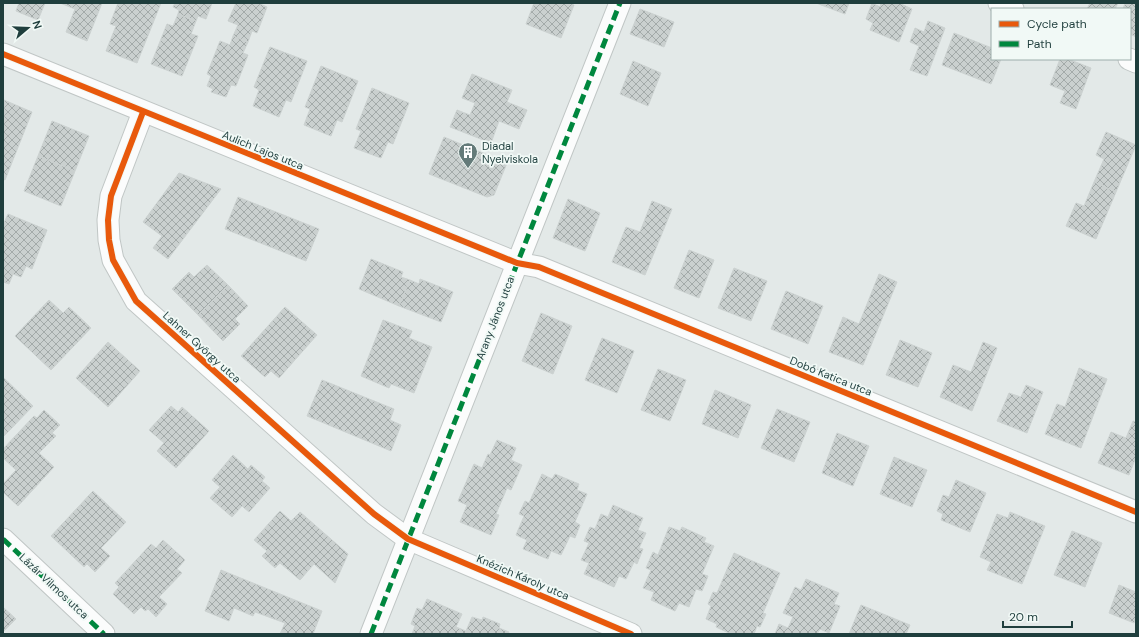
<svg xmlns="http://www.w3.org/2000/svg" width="1139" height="637" viewBox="0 0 1139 637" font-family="'DM Sans',sans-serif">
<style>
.building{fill:url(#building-cross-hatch);stroke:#ccd2d1}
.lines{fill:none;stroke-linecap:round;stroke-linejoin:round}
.street-casing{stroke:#c0c6c5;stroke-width:23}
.street{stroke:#fbfcfc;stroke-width:21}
.quiet{stroke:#00873e;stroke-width:5;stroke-dasharray:10 5;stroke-linecap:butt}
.cycleway-casing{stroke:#f1f9f6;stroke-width:8}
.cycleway{stroke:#e8590c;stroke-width:6}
.labels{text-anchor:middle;stroke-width:3.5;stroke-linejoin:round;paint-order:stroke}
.poi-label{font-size:11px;fill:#1f3e3d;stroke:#f1f9f6;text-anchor:start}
.street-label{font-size:11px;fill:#1f3e3d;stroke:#f1f9f6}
</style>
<defs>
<pattern id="building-cross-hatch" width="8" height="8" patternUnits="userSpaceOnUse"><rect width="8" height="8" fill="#cad0cf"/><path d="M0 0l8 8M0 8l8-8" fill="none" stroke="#a3aaa9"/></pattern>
</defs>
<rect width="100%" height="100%" fill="#e3e9e8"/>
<g class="building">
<polygon points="19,3 45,3 38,20 16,11"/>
<polygon points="60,3 102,3 87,41 66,32 75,9"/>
<polygon points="118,3 161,3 137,63 106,51 116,26 110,24"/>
<polygon points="175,3 212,3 206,19 198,16 196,21 178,14 179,10 173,7"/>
<polygon points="236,3 258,3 267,7 257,33 252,31 248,42 233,36 238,25 228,21"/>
<polygon points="534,3 570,3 574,5 561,38 526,24"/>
<polygon points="816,3 849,3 845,14"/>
<polygon points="872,3 880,7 881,3 899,3 912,9 899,42 870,30 873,23 866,19"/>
<polygon points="1090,3 1118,3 1115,9 1087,9"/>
<polygon points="1125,3 1136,3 1136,37 1130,34 1130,9 1123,9"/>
<polygon points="640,9 674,22 664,47 630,34"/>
<polygon points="178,14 196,21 191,34 198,36 182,76 151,64 167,24 173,26"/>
<polygon points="928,21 945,28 927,76 910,70 919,46 910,42 915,28 924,32"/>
<polygon points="954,33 992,48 992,59 1001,59 991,84 942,65"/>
<polygon points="233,36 248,42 243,53 248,55 236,86 231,85 226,97 211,92 213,89 207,86 211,76 207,74 220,41 230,45"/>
<polygon points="270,47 307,61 291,102 286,100 279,117 253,106 259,90 254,87"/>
<polygon points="1060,59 1068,59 1091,68 1076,109 1060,103 1065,91 1050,85"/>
<polygon points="633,61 661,73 648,106 620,94"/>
<polygon points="321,66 358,81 342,122 337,120 331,136 304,125 310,109 305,107"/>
<polygon points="472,74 512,90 507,102 527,110 519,129 499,121 491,143 450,127 457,110 470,115 475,103 462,98"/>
<polygon points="372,88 409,103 393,144 388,142 381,158 354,148 361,131 356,129"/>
<polygon points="4,100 32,112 5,180 3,179"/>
<polygon points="52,121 89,136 75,171 38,156"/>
<polygon points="1106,132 1136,145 1116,192 1094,182 1104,159 1096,155"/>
<polygon points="444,137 507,163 494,195 487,197 429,174"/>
<polygon points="38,156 75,171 61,206 24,191"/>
<polygon points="179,173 221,189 168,259 153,248 162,236 143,222"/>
<polygon points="1094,182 1116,192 1096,239 1066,226 1076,203 1084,206"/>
<polygon points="238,197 319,229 306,261 225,229"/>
<polygon points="568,199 600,213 585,251 553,238"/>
<polygon points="652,201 672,209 645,275 612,262 626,227 640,232"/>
<polygon points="8,214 47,230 32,269 26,266 21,277 13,274 9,284 3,282 3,225"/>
<polygon points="689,250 714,260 699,298 674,288"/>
<polygon points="371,259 403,272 401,277 410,280 399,306 359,289"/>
<polygon points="207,265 228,285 198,315 172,289 189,272 194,277"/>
<polygon points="734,268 767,281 751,321 718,308"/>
<polygon points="879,274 897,282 863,365 829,352 843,317 859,324"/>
<polygon points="420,279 453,292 441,322 399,306 410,280 419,284"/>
<polygon points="228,285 248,306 235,319 240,324 223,341 198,315"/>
<polygon points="786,291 823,306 808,344 771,329"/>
<polygon points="49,300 63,313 69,307 91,328 51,370 15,336"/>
<polygon points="285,307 317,335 279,378 271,371 265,377 241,356"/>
<polygon points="541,313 572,326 553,374 522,361"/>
<polygon points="383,320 412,331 409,338 432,347 414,393 391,384 389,388 361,376"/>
<polygon points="602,338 634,351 617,393 585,380"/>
<polygon points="900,340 932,353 918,387 886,375"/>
<polygon points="108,342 140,371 108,407 76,378"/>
<polygon points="983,342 997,348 972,411 940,397 953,365 971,372"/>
<polygon points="1079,368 1107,379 1081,448 1045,434 1057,404 1065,407"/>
<polygon points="658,369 686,380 670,421 641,410"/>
<polygon points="3,377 33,406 3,437"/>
<polygon points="322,380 394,409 390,420 401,425 391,451 307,416"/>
<polygon points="1026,385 1043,392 1027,433 997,421 1009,393 1021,397"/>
<polygon points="715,390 751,405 738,438 702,424"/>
<polygon points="171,406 178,412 182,407 209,431 176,468 157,451 164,443 149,430"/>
<polygon points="777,409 810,422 794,462 761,448"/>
<polygon points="44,410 60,425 52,433 56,436 39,453 54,467 18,506 3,492 3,484 16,470 3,458 3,449 34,416 37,418"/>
<polygon points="1133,421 1136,422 1136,457 1129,475 1098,463 1111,432 1126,438"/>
<polygon points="837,433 869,446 853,486 822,473"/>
<polygon points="497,440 516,448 511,460 522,465 511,490 507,488 496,514 499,515 491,535 460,522 467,505 458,501 474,464 482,468 488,454 490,455"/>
<polygon points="233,455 248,469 251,465 265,477 262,481 270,488 249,512 242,506 232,517 210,498 220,487 212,480"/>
<polygon points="894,457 927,470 912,507 880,494"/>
<polygon points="542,474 552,479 555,474 579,484 577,490 587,494 575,522 580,525 575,538 570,536 561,555 551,551 548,559 523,549 527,540 516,535 524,516 519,514 525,501 529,503"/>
<polygon points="956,480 986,493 970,532 941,520 943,514 937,511 943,495 949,497"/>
<polygon points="93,491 126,522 101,548 110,556 95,572 87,564 84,567 51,536"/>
<polygon points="613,505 643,518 638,530 646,533 639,548 643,549 637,564 634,562 626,579 619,576 614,587 584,574 589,563 581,560 589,543 584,541 590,527 595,529 601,514 608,517"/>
<polygon points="280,511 291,521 300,512 348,554 335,583 314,564 300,580 280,563 275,568 262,556 267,551 254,540"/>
<polygon points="1010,512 1045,526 1022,584 987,570 991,562 980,557 997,514 1008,518"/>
<polygon points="669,527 680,531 682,527 706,538 704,542 714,546 702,574 708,576 702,591 696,589 689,607 679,603 675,611 651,600 654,592 643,588 651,570 646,568 653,552 658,555"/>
<polygon points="1072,531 1102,543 1085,587 1054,575"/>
<polygon points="163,540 185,560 177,569 182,573 159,597 167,604 156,617 148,609 145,611 141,607 134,614 113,594 119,587 115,583 151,544 156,548"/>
<polygon points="734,553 780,573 763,613 766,614 760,627 757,626 754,634 731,634 716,627 717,624 706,619 711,606 708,604 713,592 717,593"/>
<polygon points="221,570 322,611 313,634 280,634 285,623 255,612 253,616 234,608 229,621 205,611"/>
<polygon points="806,579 839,593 834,604 840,606 829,633 820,629 817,634 775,634 779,624 788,628 793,617 783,613 795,587 801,590"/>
<polygon points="1119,585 1136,592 1136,617 1134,623 1109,613"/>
<polygon points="427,599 462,614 456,627 466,631 472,617 482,620 483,617 500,624 499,628 509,632 508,634 412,634 415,626 411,624 417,608 422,610"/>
<polygon points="861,605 910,625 906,634 849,634"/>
<polygon points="3,607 16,619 3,632"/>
</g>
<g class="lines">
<defs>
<g id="street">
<polyline points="999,3 1013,9"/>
<polyline points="3,54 517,263 539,267 1136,512"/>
<polyline points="1129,59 1136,62"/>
<polyline points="143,112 111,196 108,220 109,240 113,260 136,301 374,514 408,539 631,634"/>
<polyline points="3,539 104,634"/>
<polyline points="371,634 620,3"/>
</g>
</defs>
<use href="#street" class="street-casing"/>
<use href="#street" class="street"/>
<g class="quiet">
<polyline points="3,539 104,634"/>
<polyline points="371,634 620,3"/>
</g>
<defs>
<g id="cycleway">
<polyline points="3,54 517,263 539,267 1136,512"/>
<polyline points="143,112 111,196 108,220 109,240 113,260 136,301 374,514 408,539 631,634"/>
</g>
</defs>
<use href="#cycleway" class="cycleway-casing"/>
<use href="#cycleway" class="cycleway"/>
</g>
<defs>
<symbol id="building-pin" viewBox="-11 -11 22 30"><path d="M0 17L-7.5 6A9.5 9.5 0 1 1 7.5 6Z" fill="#647a79" stroke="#f1f9f6"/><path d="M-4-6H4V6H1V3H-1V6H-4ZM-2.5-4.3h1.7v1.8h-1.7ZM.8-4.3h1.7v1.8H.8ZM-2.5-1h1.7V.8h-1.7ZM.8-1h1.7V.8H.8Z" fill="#fff"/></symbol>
</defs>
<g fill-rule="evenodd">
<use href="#building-pin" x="457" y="141" width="22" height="30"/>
</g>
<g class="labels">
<g class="poi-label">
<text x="482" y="150">Diadal<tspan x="482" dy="13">Nyelviskola</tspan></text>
</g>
<g class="street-label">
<text transform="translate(263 150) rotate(22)" y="4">Aulich Lajos utca</text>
<text transform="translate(495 318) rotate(-69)" y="4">Arany János utca</text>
<text transform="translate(202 347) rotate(42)" y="4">Lahner György utca</text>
<text transform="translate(831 376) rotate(22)" y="4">Dobó Katica utca</text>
<text transform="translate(523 577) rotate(23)" y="4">Knézich Károly utca</text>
<text transform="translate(54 586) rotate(43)" y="4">Lázár Vilmos utca</text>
</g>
</g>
<rect width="1139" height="637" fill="none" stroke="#1f3e3d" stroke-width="8"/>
<rect x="991" y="8" width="140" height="52" fill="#f1f9f6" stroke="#9daeac"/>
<rect x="999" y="21" width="20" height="6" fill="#e8590c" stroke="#9daeac"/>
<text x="1027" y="28" font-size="12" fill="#1f3e3d">Cycle path</text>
<rect x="999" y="41" width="20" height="6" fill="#00873e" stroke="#9daeac"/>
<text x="1027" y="48" font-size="12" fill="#1f3e3d">Path</text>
<g transform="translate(28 28) rotate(71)" stroke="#f1f9f6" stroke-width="3" paint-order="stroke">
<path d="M0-3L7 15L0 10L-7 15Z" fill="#1f3e3d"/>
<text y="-6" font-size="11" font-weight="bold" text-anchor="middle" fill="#1f3e3d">N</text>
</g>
<path d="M1003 621v6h69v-6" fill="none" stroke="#1f3e3d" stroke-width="2"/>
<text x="1009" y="621" font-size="12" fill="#1f3e3d" stroke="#f1f9f6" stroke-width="3" paint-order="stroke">20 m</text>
</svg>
